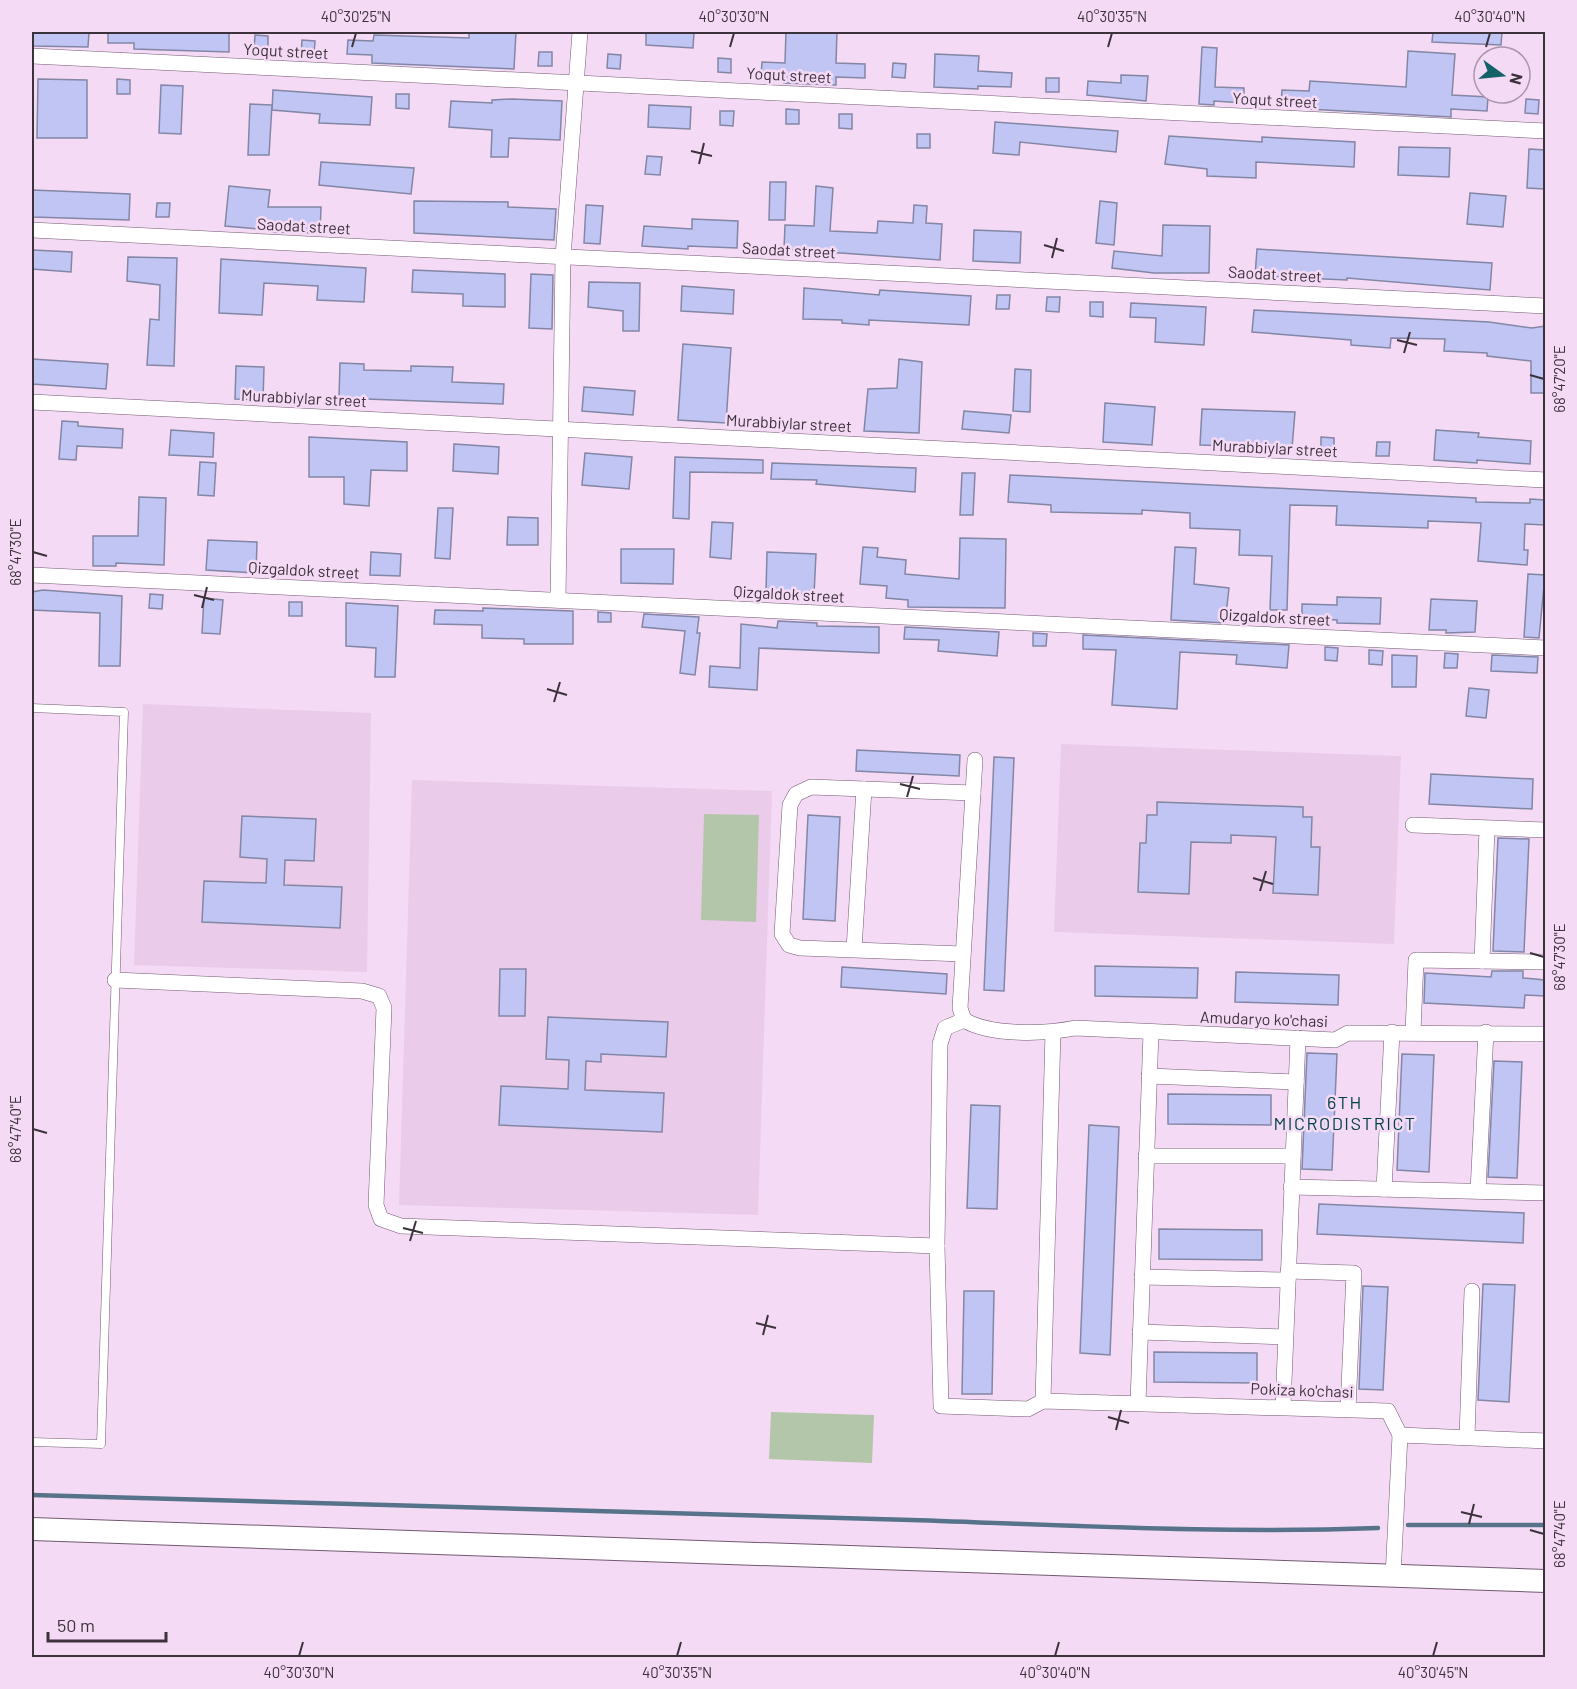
<svg xmlns="http://www.w3.org/2000/svg" width="1577" height="1689" viewBox="0 0 1577 1689" font-family="Barlow,sans-serif">
<style>
.built{fill:#ebcbea}
.green{fill:#b4c6a9}
.lines{fill:none;stroke-linecap:round;stroke-linejoin:round}
.stream{stroke:#57738a;stroke-width:4.5}
.building{fill:#c1c5f4;stroke:#8386a5;stroke-width:1.5}
.lane-casing{stroke:#715a71;stroke-width:9}
.street-casing{stroke:#715a71;stroke-width:16}
.secondary-casing{stroke:#715a71;stroke-width:24}
.lane{stroke:#fff;stroke-width:8}
.street{stroke:#fff;stroke-width:15}
.secondary{stroke:#fff;stroke-width:22}
.ticks{fill:none;stroke:#3c323c;stroke-width:2}
.labels{text-anchor:middle;stroke-width:5;stroke-linejoin:round;paint-order:stroke}
.street-label{font-size:16px;fill:#3c323c;stroke:#f5daf5}
.neighbourhood-label{font-size:18px;letter-spacing:1.5px;fill:#004248;stroke:#f5daf5}
.neatline{fill:none;stroke:#3c323c;stroke-width:2}
.ticks-label{font-size:15px;text-anchor:middle;fill:#3c323c}
</style>
<rect width="100%" height="100%" fill="#f5daf5"/>
<g class="built">
<polygon points="143,704 371,713 367,972 134,965"/>
<polygon points="1061,744 1401,756 1394,944 1054,932"/>
<polygon points="412,780 772,791 758,1215 399,1205"/>
</g>
<g class="green">
<polygon points="704,814 759,815 756,922 701,920"/>
<polygon points="771,1412 874,1415 872,1463 769,1459"/>
</g>
<g class="lines">
<g class="stream">
<path d="M 32,1495 C 325,1502 618,1510 911,1520 C 1067,1525 1223,1534 1378,1528"/>
<polyline points="1408,1525 1546,1525"/>
</g>
</g>
<g class="building">
<polygon points="32,32 89,32 88,47 32,46"/>
<polygon points="108,32 229,32 229,52 134,49 134,43 108,43"/>
<polygon points="469,32 516,32 514,69 372,63 372,55 347,54 348,40 373,41 374,35 469,38"/>
<polygon points="646,32 694,32 693,48 646,45"/>
<polygon points="786,32 837,32 836,63 865,64 865,78 836,77 836,85 784,83 785,77 761,76 762,62 785,63"/>
<polygon points="1433,32 1502,32 1501,45 1432,42"/>
<polygon points="255,35 268,36 268,50 254,50"/>
<polygon points="302,40 315,41 314,55 301,55"/>
<polygon points="1202,47 1217,48 1215,87 1244,88 1244,103 1214,101 1214,105 1199,104"/>
<polygon points="1408,51 1455,54 1452,95 1488,97 1487,111 1451,109 1451,117 1308,109 1308,105 1281,104 1282,90 1309,91 1310,81 1406,87"/>
<polygon points="539,52 552,52 552,66 538,66"/>
<polygon points="608,54 621,55 620,69 607,68"/>
<polygon points="935,54 979,56 978,71 1012,73 1011,87 978,86 978,89 934,87"/>
<polygon points="718,58 731,59 731,73 718,72"/>
<polygon points="893,63 906,64 905,78 892,77"/>
<polygon points="1121,75 1148,76 1146,101 1087,95 1088,81 1121,83"/>
<rect x="1046" y="78" width="13" height="14"/>
<polygon points="38,79 87,80 87,138 37,138"/>
<polygon points="117,79 130,80 130,94 117,94"/>
<polygon points="161,85 183,86 181,134 159,133"/>
<polygon points="273,90 372,97 370,125 319,123 320,114 272,110"/>
<polygon points="396,94 409,94 409,109 396,108"/>
<polygon points="512,99 562,101 560,140 509,138 508,157 491,157 492,130 449,127 451,101 492,103 492,100"/>
<polygon points="1526,99 1539,100 1538,114 1525,113"/>
<polygon points="250,104 272,105 269,155 248,155"/>
<polygon points="649,105 691,107 690,129 648,127"/>
<polygon points="786,109 799,110 799,124 786,124"/>
<polygon points="720,111 734,111 733,126 720,125"/>
<polygon points="839,114 852,114 852,129 839,128"/>
<polygon points="995,122 1118,131 1116,152 1020,142 1019,155 993,153"/>
<rect x="917" y="134" width="13" height="14"/>
<polygon points="1169,136 1262,142 1262,137 1355,142 1354,167 1256,162 1256,178 1207,176 1207,169 1165,164"/>
<polygon points="1399,147 1450,148 1449,177 1398,175"/>
<polygon points="1529,149 1545,150 1545,189 1527,188"/>
<polygon points="647,156 662,157 660,175 645,174"/>
<polygon points="321,162 414,168 411,194 319,185"/>
<polygon points="770,182 786,182 785,220 769,220"/>
<polygon points="229,186 270,190 268,207 321,207 320,233 272,232 272,230 225,226"/>
<polygon points="816,186 833,188 830,231 877,233 878,221 913,223 914,205 927,206 926,223 942,224 940,260 784,249 785,225 814,226"/>
<polygon points="32,190 130,194 129,220 33,217"/>
<polygon points="1470,193 1506,196 1503,227 1467,224"/>
<polygon points="414,201 508,202 508,207 556,209 554,240 414,233"/>
<polygon points="1100,201 1117,203 1114,245 1096,243"/>
<polygon points="157,203 170,203 169,217 156,217"/>
<polygon points="586,205 603,206 600,244 584,243"/>
<polygon points="692,219 738,221 737,248 688,246 688,249 642,246 644,226 692,229"/>
<polygon points="1163,225 1210,226 1209,273 1154,273 1112,268 1114,251 1162,256"/>
<polygon points="974,230 1021,232 1020,263 973,261"/>
<polygon points="1257,249 1492,263 1490,290 1347,278 1347,280 1255,276"/>
<polygon points="33,250 72,252 71,272 32,269"/>
<polygon points="128,257 177,258 174,366 147,365 150,319 159,320 160,285 127,281"/>
<polygon points="221,259 366,268 364,302 317,300 318,286 264,283 262,315 219,313"/>
<polygon points="413,270 505,274 505,307 463,306 463,294 412,292"/>
<polygon points="531,274 553,275 552,329 529,328"/>
<polygon points="589,282 640,283 639,331 623,331 623,311 588,307"/>
<polygon points="682,286 734,290 733,314 681,311"/>
<polygon points="804,288 879,295 880,290 971,296 969,325 869,320 869,325 842,323 842,320 803,319"/>
<polygon points="997,295 1010,295 1009,309 996,309"/>
<polygon points="1047,297 1060,297 1059,312 1046,311"/>
<polygon points="1090,302 1103,302 1103,317 1090,316"/>
<polygon points="1131,303 1206,307 1204,345 1155,342 1156,318 1130,317"/>
<polygon points="1254,310 1489,322 1532,328 1545,326 1545,393 1531,393 1531,361 1487,356 1487,353 1444,351 1445,339 1391,338 1390,348 1351,345 1351,340 1252,332"/>
<polygon points="683,344 731,348 726,423 678,420"/>
<polygon points="32,359 108,364 106,389 32,384"/>
<polygon points="899,359 922,362 919,433 864,431 868,389 897,388"/>
<polygon points="340,363 364,364 364,370 411,371 411,366 453,367 452,382 504,384 503,404 339,398"/>
<polygon points="236,366 264,367 263,400 235,399"/>
<polygon points="1015,369 1031,370 1030,412 1013,411"/>
<polygon points="584,387 635,391 633,415 582,411"/>
<polygon points="1105,403 1155,407 1152,445 1103,442"/>
<polygon points="1202,409 1295,412 1292,448 1200,445"/>
<polygon points="964,411 1011,415 1009,433 962,429"/>
<polygon points="62,421 78,422 78,426 123,429 122,448 77,446 76,460 59,459"/>
<polygon points="171,430 214,433 213,457 169,455"/>
<polygon points="1436,430 1479,433 1478,437 1531,441 1530,464 1477,460 1477,463 1434,460"/>
<polygon points="309,437 407,442 407,471 371,470 369,506 344,504 344,477 309,477"/>
<polygon points="1321,437 1334,438 1334,452 1321,451"/>
<polygon points="1377,442 1390,442 1389,456 1376,456"/>
<polygon points="454,444 499,447 498,474 453,471"/>
<polygon points="585,453 632,457 629,489 582,485"/>
<polygon points="675,457 763,460 763,473 690,472 689,519 673,518"/>
<polygon points="200,462 216,463 214,496 198,495"/>
<polygon points="772,463 916,468 915,492 816,484 817,480 771,479"/>
<polygon points="962,473 975,473 973,515 960,515"/>
<polygon points="1010,475 1476,498 1476,502 1530,503 1530,499 1545,500 1545,525 1525,524 1524,550 1528,550 1527,565 1478,561 1481,523 1428,521 1428,528 1336,525 1337,506 1290,505 1287,610 1270,610 1272,556 1239,555 1240,530 1190,528 1190,513 1142,510 1142,514 1051,512 1051,505 1008,502"/>
<polygon points="139,497 166,498 164,565 116,563 116,566 93,566 93,536 138,536"/>
<polygon points="438,508 453,508 450,559 435,558"/>
<polygon points="508,517 538,518 538,545 507,545"/>
<polygon points="712,522 733,523 731,559 710,557"/>
<polygon points="960,538 1006,539 1005,608 908,607 908,600 886,598 887,586 860,584 863,547 878,548 877,557 906,560 905,574 959,579"/>
<polygon points="208,540 257,542 256,573 206,570"/>
<polygon points="1175,547 1196,548 1194,584 1229,588 1225,623 1171,620"/>
<polygon points="621,549 674,549 673,584 621,583"/>
<polygon points="371,552 401,554 400,576 370,575"/>
<polygon points="767,552 816,554 814,594 766,592"/>
<polygon points="1528,574 1545,575 1539,638 1524,637"/>
<polygon points="43,590 122,596 120,666 99,666 100,613 32,610 32,592"/>
<polygon points="150,594 163,595 162,609 149,608"/>
<polygon points="1337,597 1381,598 1380,624 1337,623 1337,620 1302,618 1302,604 1337,605"/>
<polygon points="204,598 223,600 220,634 202,633"/>
<polygon points="1431,599 1477,601 1475,632 1446,633 1446,630 1429,630"/>
<rect x="289" y="602" width="13" height="14"/>
<polygon points="346,603 398,606 395,677 375,677 376,648 346,646"/>
<polygon points="483,608 573,611 573,644 524,644 524,639 482,638 482,625 434,624 435,610 483,611"/>
<polygon points="598,612 611,613 611,622 598,622"/>
<polygon points="644,614 699,617 697,633 700,633 695,675 680,673 685,631 642,627"/>
<polygon points="778,621 817,623 817,626 879,627 879,653 759,648 757,690 709,687 710,666 740,668 741,624 777,628"/>
<polygon points="905,627 999,632 997,656 938,651 939,640 904,639"/>
<polygon points="1033,633 1047,634 1046,646 1033,646"/>
<polygon points="1083,635 1289,645 1287,668 1236,664 1237,655 1180,652 1177,709 1112,705 1116,650 1083,649"/>
<polygon points="1325,647 1338,648 1337,661 1325,660"/>
<polygon points="1369,650 1383,651 1382,665 1369,664"/>
<polygon points="1445,653 1458,654 1457,668 1444,668"/>
<polygon points="1392,655 1417,656 1416,687 1392,687"/>
<polygon points="1492,655 1538,657 1537,673 1491,671"/>
<polygon points="1469,688 1489,690 1486,718 1466,716"/>
<polygon points="857,750 960,755 959,776 856,771"/>
<polygon points="994,757 1014,758 1004,991 984,990"/>
<polygon points="1431,774 1533,779 1532,809 1429,804"/>
<polygon points="1157,802 1303,807 1303,817 1312,817 1311,847 1320,847 1318,895 1273,893 1276,837 1231,835 1231,843 1191,842 1189,894 1138,892 1140,843 1146,843 1147,815 1157,815"/>
<polygon points="808,815 840,817 835,921 803,919"/>
<polygon points="242,816 316,819 314,861 285,860 284,885 342,887 340,928 202,922 204,881 266,883 267,859 240,857"/>
<polygon points="1498,838 1529,839 1524,952 1493,951"/>
<polygon points="1095,966 1198,968 1197,998 1095,996"/>
<polygon points="842,967 947,974 946,994 841,987"/>
<polygon points="500,969 526,969 525,1016 499,1016"/>
<polygon points="1492,971 1523,971 1523,978 1545,980 1545,996 1525,995 1524,1008 1424,1003 1425,973 1491,977"/>
<polygon points="1236,972 1339,975 1338,1005 1235,1002"/>
<polygon points="548,1017 668,1022 666,1057 601,1054 601,1062 586,1061 585,1090 664,1093 662,1132 499,1125 501,1086 568,1089 569,1060 546,1059"/>
<polygon points="1307,1053 1337,1054 1332,1170 1302,1169"/>
<polygon points="1402,1054 1434,1055 1429,1172 1397,1170"/>
<polygon points="1494,1061 1522,1062 1517,1178 1488,1177"/>
<polygon points="1168,1094 1271,1095 1271,1125 1168,1124"/>
<polygon points="971,1105 1000,1106 997,1209 967,1208"/>
<polygon points="1089,1125 1119,1127 1110,1355 1080,1353"/>
<polygon points="1319,1204 1524,1213 1523,1243 1317,1234"/>
<polygon points="1159,1229 1262,1230 1262,1260 1159,1259"/>
<polygon points="1483,1284 1515,1285 1509,1402 1478,1400"/>
<polygon points="1363,1286 1388,1287 1383,1390 1359,1389"/>
<polygon points="964,1291 994,1291 992,1394 962,1394"/>
<polygon points="1154,1352 1257,1353 1257,1383 1154,1382"/>
</g>
<g class="lines">
<defs>
<polyline id="lane" points="32,708 124,712 101,1444 32,1442"/>
<g id="street">
<polyline points="32,56 1546,131"/>
<polyline points="32,230 1546,306"/>
<polyline points="32,402 1546,480"/>
<polyline points="32,575 1546,648"/>
<polyline points="558,600 563,257 580,32"/>
<path d="M 975,760 L 960,1008 L 964,1020 C 991,1036 1045,1034 1075,1028 L 1335,1040 L 1348,1033 L 1546,1034"/>
<polyline points="1413,825 1546,830"/>
<polyline points="854,949 864,789"/>
<polyline points="963,954 800,948 789,945 782,934 790,805 796,794 811,787 973,793"/>
<polyline points="1482,961 1487,829"/>
<polyline points="115,980 362,991 379,996 384,1008 376,1205 381,1219 401,1226 937,1246"/>
<polyline points="964,1020 945,1028 940,1044 937,1246 941,1406 1028,1409 1043,1401 1388,1411 1400,1435 1546,1441"/>
<polyline points="1413,1032 1416,960 1546,962"/>
<polyline points="1149,1076 1296,1082"/>
<polyline points="1146,1156 1293,1156"/>
<polyline points="1291,1187 1546,1193"/>
<polyline points="1384,1189 1392,1032"/>
<polyline points="1478,1191 1486,1032"/>
<polyline points="1288,1271 1354,1273 1348,1409"/>
<polyline points="1142,1277 1288,1280"/>
<polyline points="1140,1332 1285,1337"/>
<polyline points="1043,1401 1053,1032"/>
<polyline points="1138,1403 1151,1032"/>
<polyline points="1283,1407 1298,1038"/>
<polyline points="1467,1437 1472,1291"/>
<polyline points="1393,1577 1400,1435"/>
</g>
<polyline id="secondary" points="32,1529 1546,1581"/>
</defs>
<use href="#lane" class="lane-casing"/>
<use href="#street" class="street-casing"/>
<use href="#secondary" class="secondary-casing"/>
<use href="#lane" class="lane"/>
<use href="#street" class="street"/>
<use href="#secondary" class="secondary"/>
</g>
<path class="ticks" d="M 352,47 L 356,33M 730,47 L 734,33M 1108,47 L 1112,33M 1486,47 L 1490,33M 691,151 L 712,156M 699,164 L 704,143M 1044,245 L 1064,251M 1052,258 L 1057,238M 1397,340 L 1417,345M 1404,353 L 1410,332M 1530,375 L 1544,379M 33,552 L 47,556M 194,595 L 214,600M 202,608 L 207,587M 547,689 L 567,695M 554,702 L 560,682M 900,784 L 920,789M 907,797 L 913,776M 1253,878 L 1273,884M 1260,891 L 1266,871M 1530,953 L 1544,957M 33,1129 L 47,1133M 403,1228 L 423,1233M 410,1241 L 416,1221M 756,1323 L 776,1328M 763,1335 L 768,1315M 1108,1417 L 1129,1423M 1116,1430 L 1121,1410M 1461,1512 L 1482,1517M 1469,1524 L 1474,1504M 1530,1530 L 1544,1534M 299,1656 L 303,1642M 677,1656 L 681,1642M 1055,1656 L 1059,1642M 1433,1656 L 1437,1642"/>
<g class="labels">
<g class="street-label">
<text transform="translate(286 51) rotate(3)" y="6">Yoqut street</text>
<text transform="translate(789 75) rotate(3)" y="6">Yoqut street</text>
<text transform="translate(1275 100) rotate(3)" y="6">Yoqut street</text>
<text transform="translate(304 226) rotate(3)" y="6">Saodat street</text>
<text transform="translate(789 250) rotate(3)" y="6">Saodat street</text>
<text transform="translate(1275 274) rotate(3)" y="6">Saodat street</text>
<text transform="translate(304 398) rotate(3)" y="6">Murabbiylar street</text>
<text transform="translate(789 423) rotate(3)" y="6">Murabbiylar street</text>
<text transform="translate(1275 448) rotate(3)" y="6">Murabbiylar street</text>
<text transform="translate(304 570) rotate(3)" y="6">Qizgaldok street</text>
<text transform="translate(789 594) rotate(3)" y="6">Qizgaldok street</text>
<text transform="translate(1275 617) rotate(3)" y="6">Qizgaldok street</text>
<text transform="translate(1264 1019) rotate(2)" y="6">Amudaryo ko'chasi</text>
<text transform="translate(1302 1390) rotate(2)" y="6">Pokiza ko'chasi</text>
</g>
<g class="neighbourhood-label">
<text x="1345" y="1109">6TH<tspan x="1345" dy="21">MICRODISTRICT</tspan></text>
</g>
</g>
<rect width="1577" height="1689" fill="none" stroke="#f5daf5" stroke-width="66"/>
<g transform="translate(1502 75) rotate(105)"><circle r="28" fill="#f5daf5" stroke="#ab97ab" stroke-width="1.5"/>
<path d="M0-4.5L10 22L0 15L-10 22Z" fill="#13626a"/>
<text y="-9" font-size="16" font-weight="bold" text-anchor="middle" fill="#3c323c">N</text>
</g>
<path d="M48 1632v9h118v-9" fill="none" stroke="#3c323c" stroke-width="3"/>
<text x="57" y="1632" font-size="18" fill="#3c323c" stroke="#f5daf5" stroke-width="4.5" paint-order="stroke">50 m</text>
<rect x="33" y="33" width="1511" height="1623" class="neatline"/>
<g class="ticks-label">
<text x="356" y="22">40°30'25"N</text>
<text x="734" y="22">40°30'30"N</text>
<text x="1112" y="22">40°30'35"N</text>
<text x="1490" y="22">40°30'40"N</text>
<text transform="translate(1560 379) rotate(-90)" y="5">68°47'20"E</text>
<text transform="translate(16 552) rotate(-90)" y="5">68°47'30"E</text>
<text transform="translate(1560 957) rotate(-90)" y="5">68°47'30"E</text>
<text transform="translate(16 1129) rotate(-90)" y="5">68°47'40"E</text>
<text transform="translate(1560 1534) rotate(-90)" y="5">68°47'40"E</text>
<text x="299" y="1678">40°30'30"N</text>
<text x="677" y="1678">40°30'35"N</text>
<text x="1055" y="1678">40°30'40"N</text>
<text x="1433" y="1678">40°30'45"N</text>
</g>
</svg>
